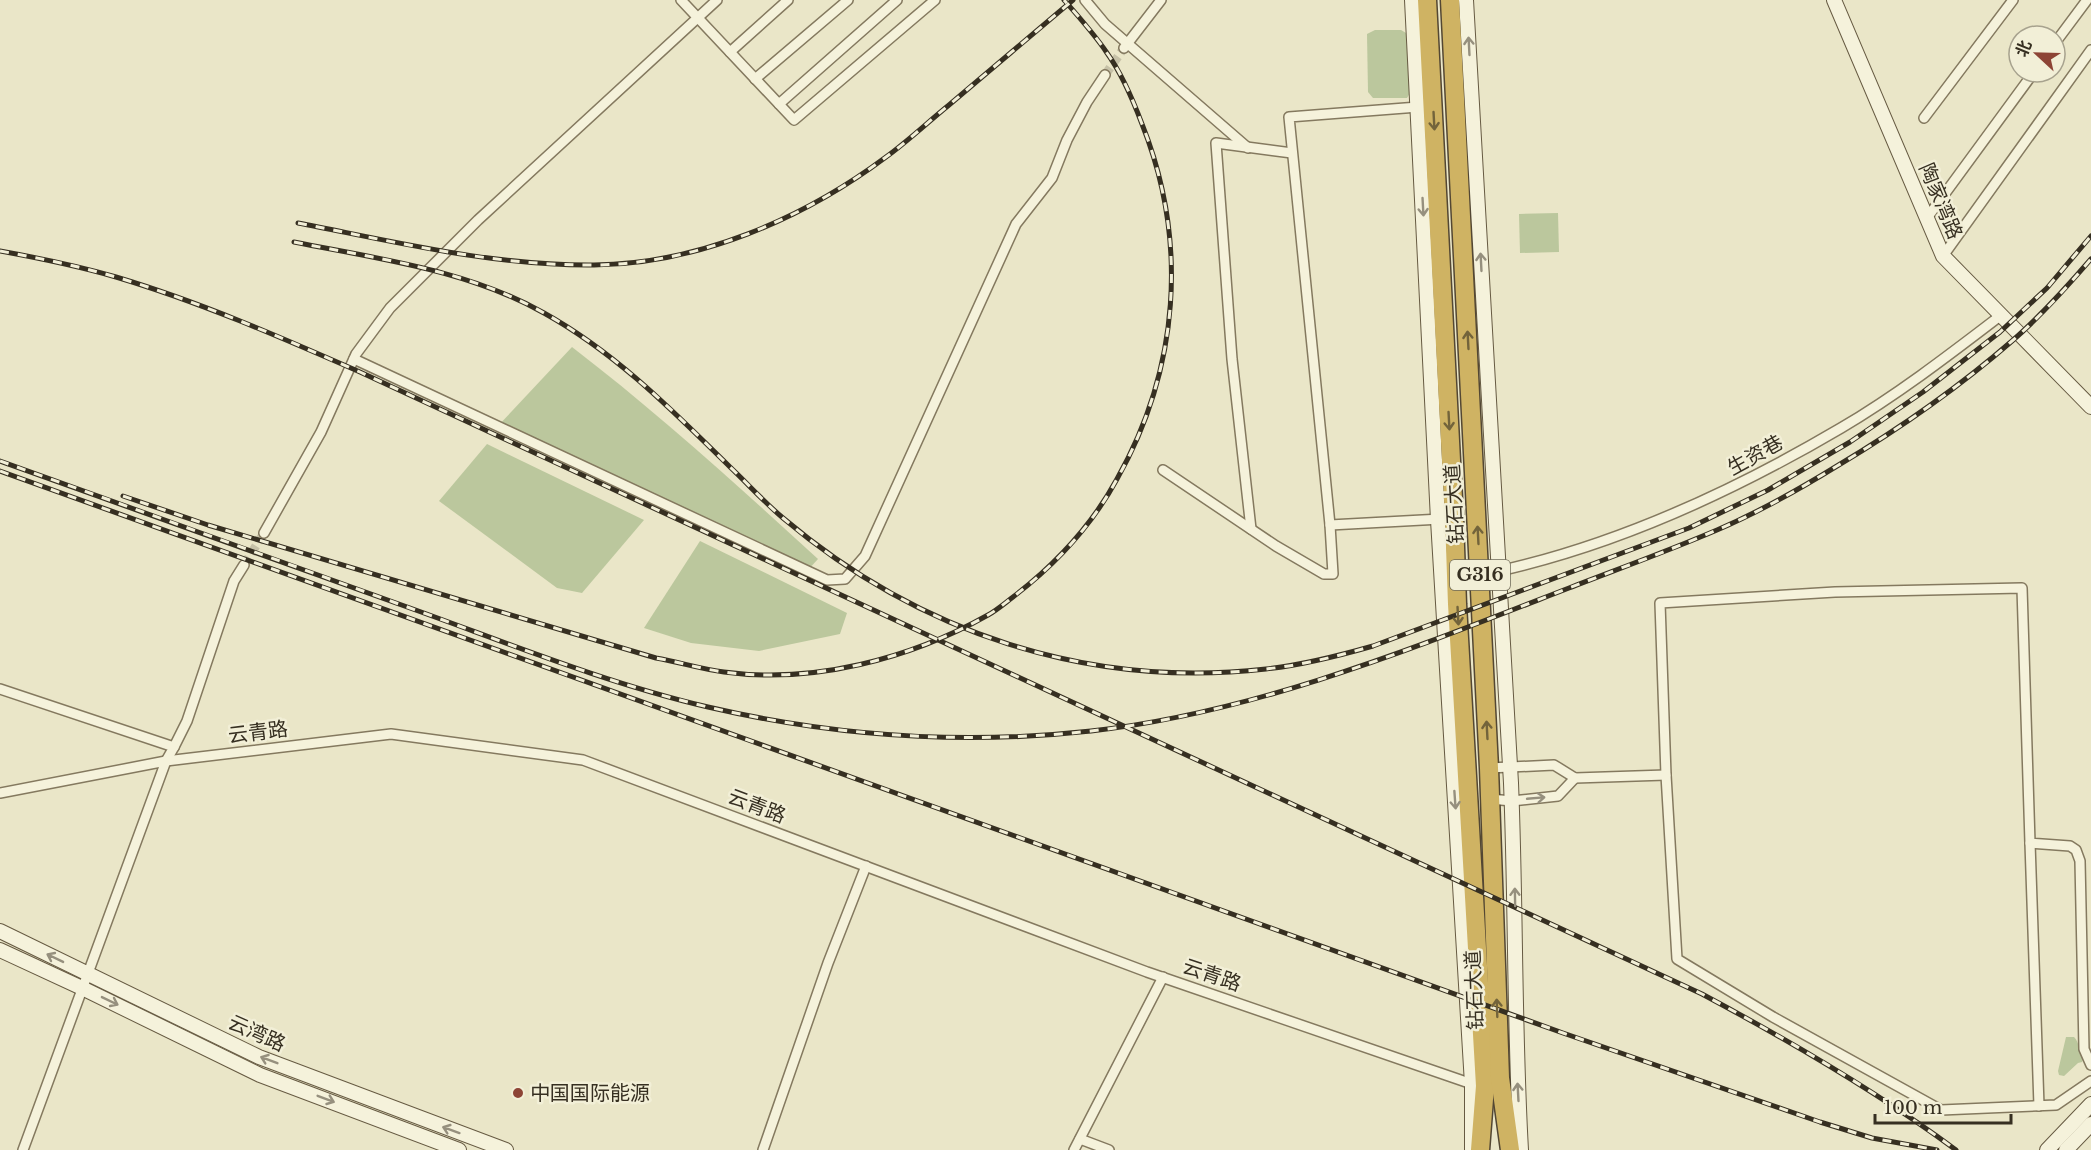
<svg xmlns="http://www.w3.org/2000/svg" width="2091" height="1150" viewBox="0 0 2091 1150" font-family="'Libre Baskerville','Noto Sans SC',serif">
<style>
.green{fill:#bbc79d}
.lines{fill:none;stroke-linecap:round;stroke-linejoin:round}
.street-tunnel{stroke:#c6c1a7;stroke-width:9;stroke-dasharray:9 4.5;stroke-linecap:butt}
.street-casing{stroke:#84795f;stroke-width:12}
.secondary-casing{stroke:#665a42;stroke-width:16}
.highway-casing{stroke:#534733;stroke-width:21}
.street{stroke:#f5f2db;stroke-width:9}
.secondary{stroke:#f5f2db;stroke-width:14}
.highway{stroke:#cfb363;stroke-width:18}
.rail-casing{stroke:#362f21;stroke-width:5}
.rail{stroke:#f2efd7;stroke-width:3;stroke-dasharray:9;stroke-linecap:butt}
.oneway{stroke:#96907e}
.oneway2{stroke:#73643b}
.poi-dot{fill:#8d4435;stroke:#f2efd7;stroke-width:2}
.labels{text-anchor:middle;stroke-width:5;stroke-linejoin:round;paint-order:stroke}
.shield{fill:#f2efd7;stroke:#6e6958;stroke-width:1.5}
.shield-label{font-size:18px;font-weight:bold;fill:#362f21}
.street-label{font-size:20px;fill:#362f21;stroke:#f2efd7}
.poi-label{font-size:20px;fill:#362f21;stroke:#f2efd7;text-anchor:start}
</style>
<rect width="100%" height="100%" fill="#eae6c8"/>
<g class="green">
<polygon points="1375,30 1401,30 1406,33 1410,93 1407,98 1373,98 1368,92 1367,34"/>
<polygon points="1558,213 1559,252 1520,253 1519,214"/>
<path d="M 572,347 C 658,413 738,486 818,559 L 807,571 L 497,427 Z"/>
<polygon points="487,444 644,520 582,593 557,588 439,501"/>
<polygon points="700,541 847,613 840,634 759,651 691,643 644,628"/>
<path d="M 2066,1037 L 2074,1037 C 2080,1043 2078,1051 2084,1057 L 2082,1062 L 2078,1063 L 2064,1076 L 2059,1075 L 2058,1071 Z"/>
</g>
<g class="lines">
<g class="street-tunnel">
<polyline points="1105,75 1124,48"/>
<polyline points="244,565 264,533"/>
</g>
<defs>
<g id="street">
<polyline points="681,0 794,120 935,0"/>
<polyline points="1085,0 1105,24 1248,148"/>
<polyline points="2055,43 2087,0"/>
<polyline points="1124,48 1161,0"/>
<polyline points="730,52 788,0"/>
<polyline points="755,79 848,0"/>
<polyline points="779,104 897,0"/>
<polyline points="1418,107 1289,117 1330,525 1441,519"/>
<polyline points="1924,118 2013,0"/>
<polyline points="1927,218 2034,72"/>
<polyline points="1943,256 2091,50"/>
<polyline points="354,359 827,580 845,579 865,556 1016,224 1052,178 1067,140 1087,102 1105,75"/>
<polyline points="1163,470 1276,546 1324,574 1333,574 1330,525"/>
<polyline points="1251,529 1232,359 1216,143 1292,153"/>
<polyline points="264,533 321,432 356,354 390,308 478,220 717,0"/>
<path d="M 1499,571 C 1620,544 1734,491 1841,428 C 1897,395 1949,355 2000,316"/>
<polyline points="0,689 174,747 166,761 23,1150"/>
<polyline points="174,747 187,721 234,581 244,565"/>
<polyline points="1489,768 1554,765 1575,778 1666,775"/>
<polyline points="0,793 166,761 391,734 583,760 1147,972 1472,1084"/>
<polyline points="1490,799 1512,801 1558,796 1575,778"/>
<polyline points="2030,843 2039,1106"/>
<polyline points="2091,1065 2084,1049 2080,861 2076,850 2070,846 2030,843 2022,588 1835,592 1660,603 1666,775 1677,959 1773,1017 1941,1110 2056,1105 2091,1081"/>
<polyline points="1080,1139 1109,1150"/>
<polyline points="763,1150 828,963 866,866"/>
<polyline points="1074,1150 1163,977"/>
</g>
<g id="secondary">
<polyline points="1412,0 1438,520 1472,1084 1472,1150"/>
<path d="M 1466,0 L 1511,783 C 1516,906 1514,1028 1521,1150"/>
<polyline points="1834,0 1943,256 2091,407"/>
<polyline points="0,931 259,1057 506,1150"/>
<polyline points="0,950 82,988 260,1075 459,1150"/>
<polyline points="2047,1150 2091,1104"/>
<polyline points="2066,1150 2091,1124"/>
</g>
<g id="highway">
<polyline points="1427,0 1454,518 1457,604 1485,1086 1480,1150"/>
<polyline points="1450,0 1489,768 1500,1078 1510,1150"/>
</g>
</defs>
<use href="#street" class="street-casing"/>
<use href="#secondary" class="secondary-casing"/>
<use href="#highway" class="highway-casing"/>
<use href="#street" class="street"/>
<use href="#secondary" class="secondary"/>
<use href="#highway" class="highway"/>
<defs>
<g id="rail">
<path d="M 298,223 C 396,242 494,266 594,265 C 698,264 803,219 886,157 C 908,141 928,122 949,105 C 990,70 1032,35 1073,0"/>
<path d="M 294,242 C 379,259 468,270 544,313 C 616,353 672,410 730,467 C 748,484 764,502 783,518 C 919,633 1088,689 1266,669 C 1303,665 1338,656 1373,646 L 1689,528 L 1768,490 L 1850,442 L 1923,392 L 2000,332 L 2047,288 L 2091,236"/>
<path d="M 0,251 C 39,258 78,266 116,277 C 200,302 280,337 360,372 L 1702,994 C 1790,1041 1876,1091 1956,1150"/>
<path d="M 0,461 C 132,508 264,555 396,603 C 498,639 601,682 708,707 C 833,736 963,745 1091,731 C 1258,712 1414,648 1569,588 C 1618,569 1668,551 1717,530 C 1759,512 1798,490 1837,466 C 1899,429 1958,388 2012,341 C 2041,316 2066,288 2091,259"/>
<polyline points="0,471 1563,1033 1820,1122 1872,1138 1937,1150"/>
<path d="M 123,496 L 208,525 L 656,658 C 679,662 701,669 724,672 C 813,684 910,659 988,615 C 997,610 1005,603 1013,597 C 1056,564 1091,527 1117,479 C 1179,369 1189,242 1142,124 C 1133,100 1122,74 1107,53 C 1095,35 1079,17 1064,0"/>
</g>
</defs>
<use href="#rail" class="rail-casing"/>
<use href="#rail" class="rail"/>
</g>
<defs><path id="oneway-shaft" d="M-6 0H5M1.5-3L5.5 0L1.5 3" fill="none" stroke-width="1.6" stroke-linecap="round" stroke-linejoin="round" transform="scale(1.5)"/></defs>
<g class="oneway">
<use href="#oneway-shaft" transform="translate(1469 46) rotate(-93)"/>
<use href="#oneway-shaft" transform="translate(1423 207) rotate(87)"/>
<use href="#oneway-shaft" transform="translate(1481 262) rotate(-93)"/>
<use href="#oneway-shaft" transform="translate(1536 798) rotate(-5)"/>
<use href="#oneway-shaft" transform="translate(1455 800) rotate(86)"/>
<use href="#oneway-shaft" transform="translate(1515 897) rotate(-91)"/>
<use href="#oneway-shaft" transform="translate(55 958) rotate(-154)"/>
<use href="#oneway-shaft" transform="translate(110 1001) rotate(26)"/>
<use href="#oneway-shaft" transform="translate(269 1060) rotate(-159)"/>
<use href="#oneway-shaft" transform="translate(1518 1092) rotate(-93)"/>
<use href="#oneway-shaft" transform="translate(326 1099) rotate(21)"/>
<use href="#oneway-shaft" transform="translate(451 1130) rotate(-160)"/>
</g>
<g class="oneway2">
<use href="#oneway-shaft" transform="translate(1434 121) rotate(87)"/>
<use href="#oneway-shaft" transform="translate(1468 340) rotate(-93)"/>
<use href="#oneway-shaft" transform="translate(1449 421) rotate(87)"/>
<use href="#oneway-shaft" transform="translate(1478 535) rotate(-93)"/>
<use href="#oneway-shaft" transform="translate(1458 616) rotate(87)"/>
<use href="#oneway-shaft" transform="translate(1487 730) rotate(-93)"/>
<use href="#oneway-shaft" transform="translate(1497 1008) rotate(-92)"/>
</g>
<circle class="poi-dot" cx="518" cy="1093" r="6"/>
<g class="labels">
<rect class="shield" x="1450" y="560" width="60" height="30" rx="4.5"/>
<g class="shield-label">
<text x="1480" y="581">G316</text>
</g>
<g class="street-label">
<text transform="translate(1941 201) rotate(67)" y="7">陶家湾路</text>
<text transform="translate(1755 455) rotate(-29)" y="7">生资巷</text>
<text transform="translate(1454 504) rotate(-93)" y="7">钻石大道</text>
<text transform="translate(258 732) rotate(-7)" y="7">云青路</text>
<text transform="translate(757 806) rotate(21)" y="7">云青路</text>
<text transform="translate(1212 975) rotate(19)" y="7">云青路</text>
<text transform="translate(1474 990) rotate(-92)" y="7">钻石大道</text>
<text transform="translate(257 1033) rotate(24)" y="7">云湾路</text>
</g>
<g class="poi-label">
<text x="530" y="1100">中国国际能源</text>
</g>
</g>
<g transform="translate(2037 54) rotate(292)"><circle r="28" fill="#f2efd7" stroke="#a7a28e" stroke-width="1.5"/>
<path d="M0-4.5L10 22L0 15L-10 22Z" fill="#8d4435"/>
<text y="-9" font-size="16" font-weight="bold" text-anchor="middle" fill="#362f21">北</text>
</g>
<path d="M1875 1114v9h136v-9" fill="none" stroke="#362f21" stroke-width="3"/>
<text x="1884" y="1114" font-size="18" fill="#362f21" stroke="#f2efd7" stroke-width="4.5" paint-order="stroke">100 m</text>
</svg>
